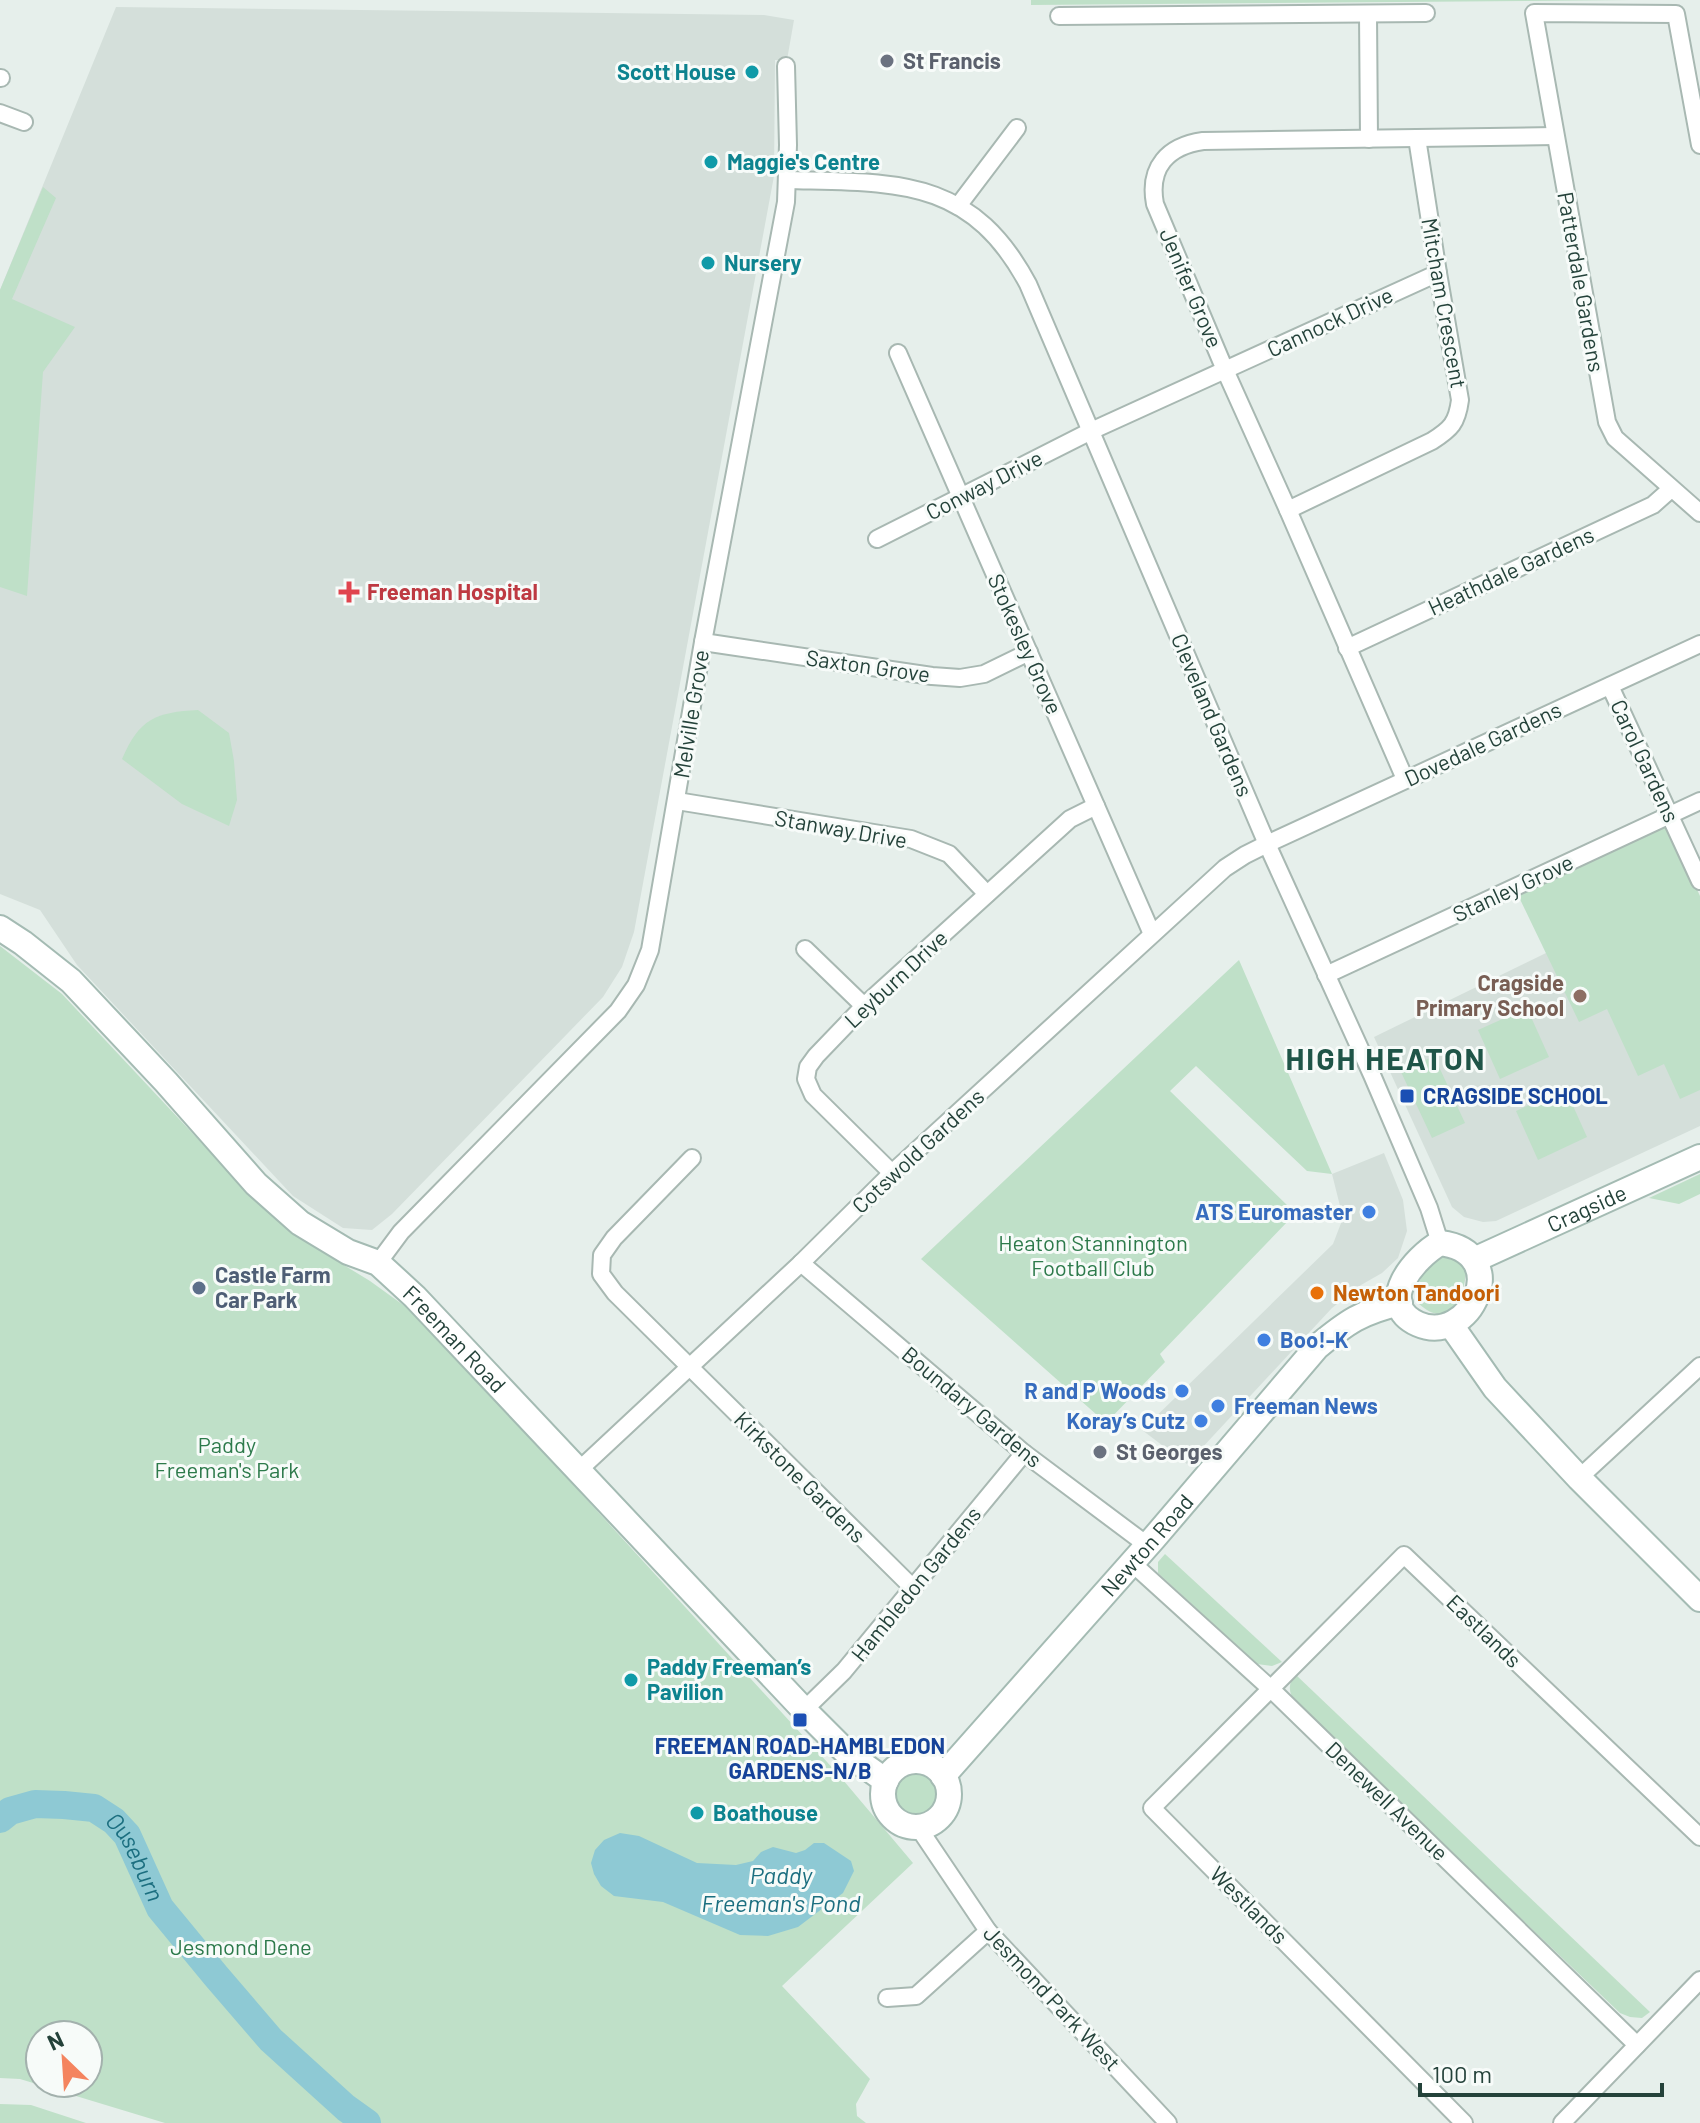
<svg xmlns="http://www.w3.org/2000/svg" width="1700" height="2123" viewBox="0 0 1700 2123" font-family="Barlow,sans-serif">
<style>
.built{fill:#d4dfda}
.green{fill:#bfe0c8;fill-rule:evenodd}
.water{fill:#8ec9d4}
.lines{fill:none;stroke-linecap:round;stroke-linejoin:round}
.river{stroke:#8ec9d4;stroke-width:28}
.street-casing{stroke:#a8b8b2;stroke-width:20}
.secondary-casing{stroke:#a4bbb3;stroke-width:28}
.street{stroke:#fff;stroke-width:16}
.secondary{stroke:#fff;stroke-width:24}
.worship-dot{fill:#6b7280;stroke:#f7fbf9;stroke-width:3}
.culture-dot{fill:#0f9aa8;stroke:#f7fbf9;stroke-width:3}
.health-dot{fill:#e0444e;stroke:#f7fbf9;stroke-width:3}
.education-dot{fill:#8d6e63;stroke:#f7fbf9;stroke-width:3}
.transit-dot{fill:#1a4fb4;stroke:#f7fbf9;stroke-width:3}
.shop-dot{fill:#3f7fe0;stroke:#f7fbf9;stroke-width:3}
.service-dot{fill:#5c6f8a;stroke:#f7fbf9;stroke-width:3}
.food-dot{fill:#e8710a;stroke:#f7fbf9;stroke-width:3}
.labels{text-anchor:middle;stroke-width:6;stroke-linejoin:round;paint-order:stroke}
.worship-label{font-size:22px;font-weight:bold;fill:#5b616d;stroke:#f7fbf9;text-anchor:start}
.culture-label{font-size:22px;font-weight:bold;fill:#0d838f;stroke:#f7fbf9;text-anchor:start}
.street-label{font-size:22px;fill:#24423a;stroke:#f7fbf9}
.health-label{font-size:22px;font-weight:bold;fill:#be3a42;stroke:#f7fbf9;text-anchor:start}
.education-label{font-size:22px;font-weight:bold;fill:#785e54;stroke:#f7fbf9;text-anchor:end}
.transit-label{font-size:22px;font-weight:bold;fill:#164399;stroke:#f7fbf9;text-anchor:start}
.shop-label{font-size:22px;font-weight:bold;fill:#366cbe;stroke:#f7fbf9;text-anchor:end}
.park-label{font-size:22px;fill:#2d7a4b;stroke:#f7fbf9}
.service-label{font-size:22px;font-weight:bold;fill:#4e5e75;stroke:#f7fbf9;text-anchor:start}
.food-label{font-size:22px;font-weight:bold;fill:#c56008;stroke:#f7fbf9;text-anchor:start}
.water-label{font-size:24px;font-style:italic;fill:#1c6f80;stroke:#f7fbf9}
.district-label{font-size:30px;font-weight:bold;letter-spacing:2px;fill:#1f5548;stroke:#f7fbf9}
</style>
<rect width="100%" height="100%" fill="#e6efeb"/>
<g class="built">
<polygon points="116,7 764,15 794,20 787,60 775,60 774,176 634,932 622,967 603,997 392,1214 372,1230 343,1228 293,1196 77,965 40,910 0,894 0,290"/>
<polygon points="1700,896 1700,1126 1496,1221 1483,1222 1464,1217 1452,1207 1374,1037 1546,953"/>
<polygon points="1384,1153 1403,1200 1407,1231 1398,1258 1382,1273 1361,1285 1332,1308 1187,1464 1142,1430 1333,1244 1343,1218 1332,1174"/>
</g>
<g class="green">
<polygon points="1031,0 1631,0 1031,5"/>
<polygon points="43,187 56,198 12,299 75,327 43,372 27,596 0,587 0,290"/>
<path d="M 198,710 L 229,733 L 234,761 L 237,800 L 229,826 L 182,804 L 122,759 C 139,719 156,712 198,710 Z"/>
<polygon points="1667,824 1700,896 1700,1090 1680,1099 1664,1064 1638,1076 1607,1009 1579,1022 1518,895"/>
<path d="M 0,946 L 62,994 L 241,1185 L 293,1234 L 370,1281 L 406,1307 L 567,1478 L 838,1774 L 913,1863 L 782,1986 L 870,2079 L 856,2104 L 857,2116 L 866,2123 L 165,2123 L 20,2079 L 0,2078 ZM 40,2035 L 88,2035 L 88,2083 L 40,2083 Z"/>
<polygon points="1239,960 1332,1174 1307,1171 1196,1066 1170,1091 1289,1207 1290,1219 1160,1354 1165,1362 1106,1423 921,1259"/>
<polygon points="1527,1008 1549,1057 1500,1079 1478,1030"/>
<polygon points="1434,1056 1465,1123 1432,1138 1401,1072"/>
<polygon points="1565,1088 1587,1137 1538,1160 1516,1111"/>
<polygon points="1700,1174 1700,1194 1679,1204 1649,1198"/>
<path d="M 1448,1254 L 1464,1266 C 1467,1277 1465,1283 1461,1293 C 1451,1315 1438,1321 1419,1304 L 1416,1288 L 1429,1263 L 1435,1258 Z"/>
<polygon points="1165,1554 1282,1662 1272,1666 1257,1664 1158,1573 1158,1562"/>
<path d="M 1295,1674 L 1650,2012 L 1642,2018 L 1630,2017 L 1620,2013 L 1296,1704 C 1289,1693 1287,1686 1295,1674 Z"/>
<circle cx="915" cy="1795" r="22"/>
<polygon points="0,2104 31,2105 86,2123 0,2123"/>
</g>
<polygon class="water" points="620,1833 639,1836 697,1863 736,1865 753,1861 761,1852 773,1847 796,1853 805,1850 814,1843 824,1843 851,1861 854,1871 843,1893 798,1927 768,1936 740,1935 663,1902 614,1896 601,1886 594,1874 591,1863 595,1850 604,1840"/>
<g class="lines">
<path class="river" id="s1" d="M 0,1819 L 10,1811 L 35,1804 L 64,1805 L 94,1808 L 114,1821 L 127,1835 L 160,1908 L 216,1976 L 271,2040 L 346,2108 L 367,2123"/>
<defs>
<g id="street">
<polyline points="1368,14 1369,139"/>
<polyline points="1059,16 1426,13"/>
<polyline points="0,78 1,78"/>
<polyline points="0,113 24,122"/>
<polyline points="1700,145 1676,14 1534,13 1607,422 1615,438 1700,513"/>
<path d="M 787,180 C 895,183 970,176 1028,284 L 1267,844 L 1372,1075 L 1429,1208 L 1440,1243"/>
<polyline points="958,206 1017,128"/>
<polyline points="898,353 1152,934"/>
<path d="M 1288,510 L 1432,441 C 1451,429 1457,423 1460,400 L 1438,273 L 1417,138"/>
<polyline points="877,539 1091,431 1438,273"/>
<polyline points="703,642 932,676 960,678 984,674 1029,652"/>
<polyline points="1347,648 1653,505 1671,489"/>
<polyline points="1610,686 1700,881"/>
<path d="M 1405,779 L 1288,510 L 1225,370 L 1155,204 C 1148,167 1168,146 1203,141 L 1555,136"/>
<polyline points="677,801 911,839 949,854 987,894"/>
<polyline points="805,949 864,1006"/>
<polyline points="1326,975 1700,801"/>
<polyline points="692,1158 614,1238 602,1255 601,1274 615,1293 912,1587"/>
<polyline points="892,1173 813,1095 806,1079 808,1067 816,1056 864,1006 1070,819 1096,806"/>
<polyline points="378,1263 401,1232 618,1011 636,985 650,950 703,642 786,202 788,145 786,66"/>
<polyline points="801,1263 1024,1453 1147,1545"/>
<polyline points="579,1470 801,1263 892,1173 1225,868 1245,855 1267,844 1700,644"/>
<polyline points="1579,1478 1700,1366"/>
<polyline points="1132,1563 1271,1689 1637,2045"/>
<polyline points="804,1710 844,1671 1024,1453"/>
<polyline points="918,1827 988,1931 1168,2123"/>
<polyline points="887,1998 916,1996 988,1931"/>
<polyline points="1464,2123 1152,1808 1404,1555 1700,1837"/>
<polyline points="1562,2123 1700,1980"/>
</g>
<g id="secondary">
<path id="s2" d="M 0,928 L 23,943 L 71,981 L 166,1082 L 256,1184 L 300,1223 L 348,1252 L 378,1263 L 415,1297 L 804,1710 L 848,1754 L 886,1781"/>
<path d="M 1440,1243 C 1515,1252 1470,1347 1418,1324 C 1374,1304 1415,1257 1440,1243 Z"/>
<path id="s3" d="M 1474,1260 L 1700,1157"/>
<polyline points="1451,1325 1495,1388 1579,1478 1700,1599"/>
<circle cx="916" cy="1794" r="33"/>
<path id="s4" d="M 943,1776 L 1154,1538 L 1317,1347 C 1347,1322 1361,1312 1400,1303"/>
</g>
</defs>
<use href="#street" class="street-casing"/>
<use href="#secondary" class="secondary-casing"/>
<use href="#street" class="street"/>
<use href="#secondary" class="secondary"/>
</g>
<g class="worship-dot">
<circle cx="887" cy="61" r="8"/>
<circle cx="1100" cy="1452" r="8"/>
</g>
<g class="culture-dot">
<circle cx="752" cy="72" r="8"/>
<circle cx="711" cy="162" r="8"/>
<circle cx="708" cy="263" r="8"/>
<circle cx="631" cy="1680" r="8"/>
<circle cx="697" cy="1813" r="8"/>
</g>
<path class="health-dot" d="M345 580h8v8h8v8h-8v8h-8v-8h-8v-8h8z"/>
<circle class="education-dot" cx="1580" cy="996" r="8"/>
<g class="transit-dot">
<rect x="1399" y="1088" width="16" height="16" rx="4"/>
<rect x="792" y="1712" width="16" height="16" rx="4"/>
</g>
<g class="shop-dot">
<circle cx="1369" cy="1212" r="8"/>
<circle cx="1264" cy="1340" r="8"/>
<circle cx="1182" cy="1391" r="8"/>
<circle cx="1218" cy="1406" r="8"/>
<circle cx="1201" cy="1421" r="8"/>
</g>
<circle class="service-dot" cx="199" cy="1288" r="8"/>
<circle class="food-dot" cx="1317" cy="1293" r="8"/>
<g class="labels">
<g class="worship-label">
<text x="903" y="69">St Francis</text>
<text x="1116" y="1460">St Georges</text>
</g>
<g class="culture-label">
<text x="736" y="80" text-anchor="end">Scott House</text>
<text x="727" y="170">Maggie's Centre</text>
<text x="724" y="271">Nursery</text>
<text x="647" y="1675">Paddy Freeman’s<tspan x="647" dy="25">Pavilion</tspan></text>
<text x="713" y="1821">Boathouse</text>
</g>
<g class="street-label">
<text transform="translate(1581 282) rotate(80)" y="8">Patterdale Gardens</text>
<text transform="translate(1191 288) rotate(67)" y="8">Jenifer Grove</text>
<text transform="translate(1444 303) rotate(80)" y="8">Mitcham Crescent</text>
<text transform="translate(1330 322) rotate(-25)" y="8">Cannock Drive</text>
<text transform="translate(984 485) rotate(-27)" y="8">Conway Drive</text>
<text transform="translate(1511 571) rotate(-25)" y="8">Heathdale Gardens</text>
<text transform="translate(1025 644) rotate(66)" y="8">Stokesley Grove</text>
<text transform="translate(868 666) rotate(8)" y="8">Saxton Grove</text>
<text transform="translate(691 714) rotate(-81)" y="8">Melville Grove</text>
<text transform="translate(1212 715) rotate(67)" y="8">Cleveland Gardens</text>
<text transform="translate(1483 744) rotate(-25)" y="8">Dovedale Gardens</text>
<text transform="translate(1645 761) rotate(65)" y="8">Carol Gardens</text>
<text transform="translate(841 829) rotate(10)" y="8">Stanway Drive</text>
<text transform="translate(1513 888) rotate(-25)" y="8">Stanley Grove</text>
<text transform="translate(896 979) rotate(-43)" y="8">Leyburn Drive</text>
<text transform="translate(918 1151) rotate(-43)" y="8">Cotswold Gardens</text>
<text dy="8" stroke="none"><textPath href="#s3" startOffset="124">Cragside</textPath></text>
<text dy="8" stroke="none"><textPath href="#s2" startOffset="618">Freeman Road</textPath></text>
<text transform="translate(972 1407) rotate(40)" y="8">Boundary Gardens</text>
<text transform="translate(800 1477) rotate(45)" y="8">Kirkstone Gardens</text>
<text dy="8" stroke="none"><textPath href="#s4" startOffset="308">Newton Road</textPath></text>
<text transform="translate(916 1584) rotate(-51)" y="8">Hambledon Gardens</text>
<text transform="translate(1484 1631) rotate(44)" y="8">Eastlands</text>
<text transform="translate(1387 1801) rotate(44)" y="8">Denewell Avenue</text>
<text transform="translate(1249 1905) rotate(45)" y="8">Westlands</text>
<text transform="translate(1052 1998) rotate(47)" y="8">Jesmond Park West</text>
</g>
<g class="health-label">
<text x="367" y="600">Freeman Hospital</text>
</g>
<g class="education-label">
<text x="1564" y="991">Cragside<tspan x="1564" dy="25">Primary School</tspan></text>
</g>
<g class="transit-label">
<text x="1423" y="1104">CRAGSIDE SCHOOL</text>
<text x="800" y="1754" text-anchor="middle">FREEMAN ROAD-HAMBLEDON<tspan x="800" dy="25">GARDENS-N/B</tspan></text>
</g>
<g class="shop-label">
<text x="1353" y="1220">ATS Euromaster</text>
<text x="1280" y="1348" text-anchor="start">Boo!-K</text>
<text x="1166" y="1399">R and P Woods</text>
<text x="1234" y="1414" text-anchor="start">Freeman News</text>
<text x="1185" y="1429">Koray’s Cutz</text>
</g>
<g class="park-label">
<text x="1093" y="1251">Heaton Stannington<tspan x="1093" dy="25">Football Club</tspan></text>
<text x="227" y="1453">Paddy<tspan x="227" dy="25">Freeman's Park</tspan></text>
<text x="241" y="1955">Jesmond Dene</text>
</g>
<g class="service-label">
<text x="215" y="1283">Castle Farm<tspan x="215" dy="25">Car Park</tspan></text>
</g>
<g class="food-label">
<text x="1333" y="1301">Newton Tandoori</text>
</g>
<g class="water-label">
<text dy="8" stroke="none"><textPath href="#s1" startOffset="164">Ouseburn</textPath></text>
<text x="781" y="1884">Paddy<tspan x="781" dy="28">Freeman's Pond</tspan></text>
</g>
<g class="district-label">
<text x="1386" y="1070">HIGH HEATON</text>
</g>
</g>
<g transform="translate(64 2059) rotate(335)"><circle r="38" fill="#f7fbf9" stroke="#a3b1ad" stroke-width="2"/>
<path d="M0-6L14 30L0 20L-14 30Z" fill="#f4845f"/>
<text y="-12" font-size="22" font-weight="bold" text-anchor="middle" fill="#24423a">N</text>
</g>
<path d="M1420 2083v12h242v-12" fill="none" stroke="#24423a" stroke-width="4"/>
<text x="1432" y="2083" font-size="24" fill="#24423a" stroke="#f7fbf9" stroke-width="6" paint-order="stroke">100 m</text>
</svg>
